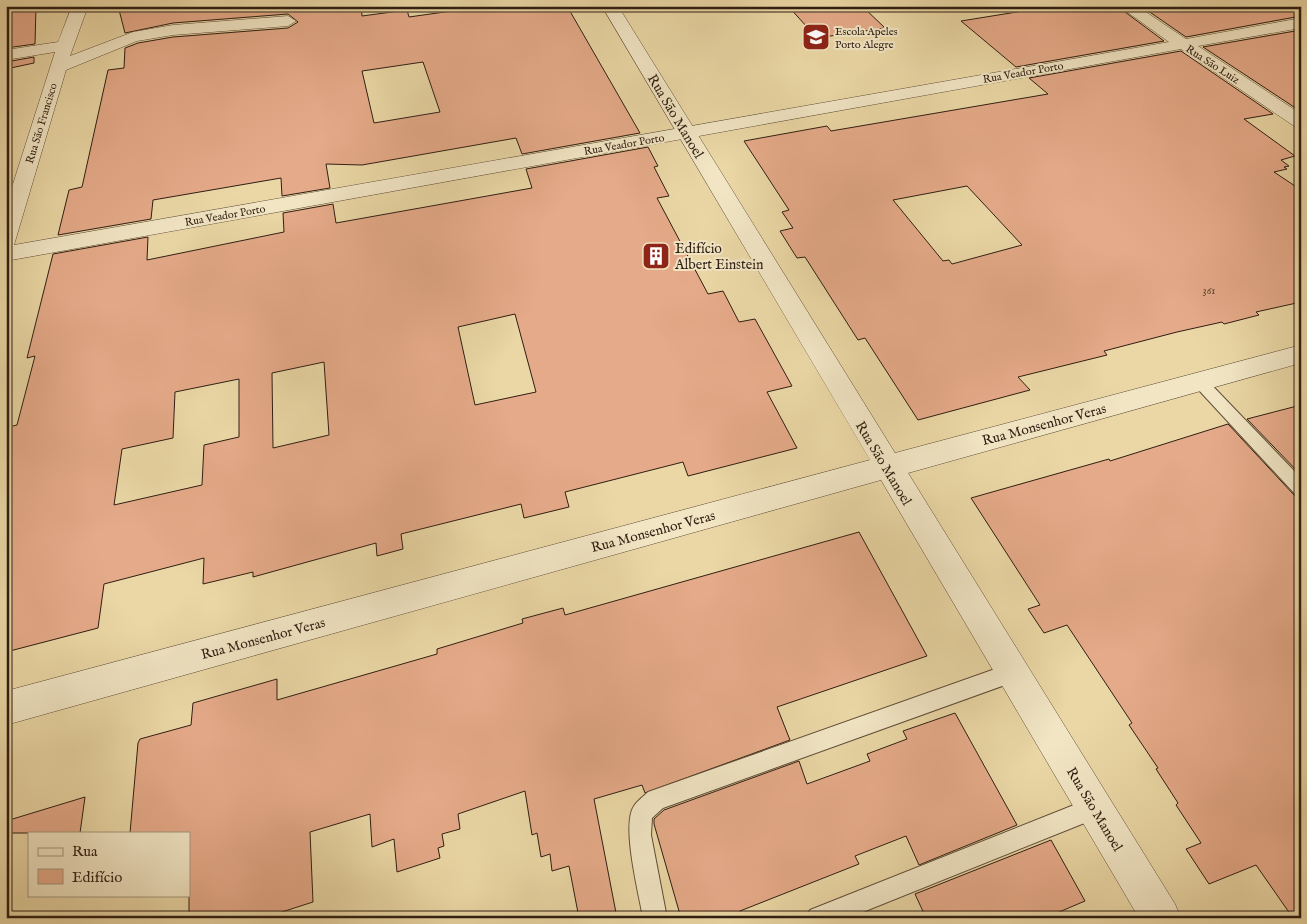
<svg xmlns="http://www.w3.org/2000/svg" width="1307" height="924" viewBox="0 0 1307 924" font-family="'IM FELL English',serif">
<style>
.building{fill:#e5aa89;stroke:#2f1e12;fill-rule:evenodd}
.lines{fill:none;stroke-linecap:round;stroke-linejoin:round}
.service-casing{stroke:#5e4c37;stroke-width:2}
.minor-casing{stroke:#5e4c37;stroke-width:1}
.tertiary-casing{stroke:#5e4c37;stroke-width:1}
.service{fill:#f1e5c4;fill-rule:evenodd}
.minor{fill:#f1e5c4;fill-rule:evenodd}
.tertiary{fill:#f1e5c4;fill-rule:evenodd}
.labels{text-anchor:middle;stroke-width:4;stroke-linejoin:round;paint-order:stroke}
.far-poi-label{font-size:11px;fill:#2f1e12;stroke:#f1e5c4;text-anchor:start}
.far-street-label{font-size:11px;fill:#2f1e12;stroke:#f1e5c4}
.number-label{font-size:11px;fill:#5c4130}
.street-label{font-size:14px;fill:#2f1e12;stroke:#f1e5c4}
.poi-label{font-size:14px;fill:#2f1e12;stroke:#f1e5c4;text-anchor:start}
</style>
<rect width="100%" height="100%" fill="#ead7a5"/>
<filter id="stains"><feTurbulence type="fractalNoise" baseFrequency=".004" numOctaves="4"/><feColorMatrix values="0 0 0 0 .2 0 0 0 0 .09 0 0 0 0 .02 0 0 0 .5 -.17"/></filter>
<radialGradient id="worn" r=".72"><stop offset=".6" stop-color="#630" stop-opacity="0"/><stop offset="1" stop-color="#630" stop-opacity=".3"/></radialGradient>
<g class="building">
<polygon points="6,6 36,6 35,44 6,48"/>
<path d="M 118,6 L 361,6 L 362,16 L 407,10 L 409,17 L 487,6 L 567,6 L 640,133 L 522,154 L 516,138 L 362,165 L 326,164 L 330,188 L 282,196 L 281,178 L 153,200 L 151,219 L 58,235 L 69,190 L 82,187 L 108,70 L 124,68 L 125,48 L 138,43 L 173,37 L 288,28 L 298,22 L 288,14 L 173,23 L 125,33 ZM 423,62 L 440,112 L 374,123 L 362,71 Z"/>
<polygon points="788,6 862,6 885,28 817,38"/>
<polygon points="1054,6 1117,6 1164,41 1016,67 961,21"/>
<polygon points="1141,6 1301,6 1301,16 1186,37"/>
<polygon points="1301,30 1301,108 1297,109 1203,47"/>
<path d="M 1181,51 L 1273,114 L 1244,119 L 1295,156 L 1281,160 L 1289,166 L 1284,167 L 1287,169 L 1274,172 L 1301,190 L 1301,302 L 1256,312 L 1259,315 L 1224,324 L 1222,322 L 1177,332 L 1104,351 L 1107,355 L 1018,377 L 1030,390 L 918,420 L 865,338 L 858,340 L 805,257 L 797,258 L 780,231 L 793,228 L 782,212 L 789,210 L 744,141 L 827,126 L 831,131 L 1048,94 L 1029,78 ZM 967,186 L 1022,245 L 952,264 L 949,260 L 943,261 L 893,200 Z"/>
<polygon points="34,57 34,63 6,69 6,62"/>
<path d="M 648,147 L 658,166 L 654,167 L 669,196 L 657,198 L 708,294 L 723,291 L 739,322 L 755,319 L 792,386 L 767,392 L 797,448 L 688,476 L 683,462 L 565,492 L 569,507 L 524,518 L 521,504 L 401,534 L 403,549 L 377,556 L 376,543 L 253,577 L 253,572 L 203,584 L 204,558 L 104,584 L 98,628 L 6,652 L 6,438 L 9,427 L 17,425 L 35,356 L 27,358 L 53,254 L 148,237 L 147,260 L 284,232 L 283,213 L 333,204 L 336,223 L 532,188 L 526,169 ZM 515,314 L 536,392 L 475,405 L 458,327 ZM 324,362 L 329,435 L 273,448 L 272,373 ZM 239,379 L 239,437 L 204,445 L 202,485 L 114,505 L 122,449 L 173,438 L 175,392 Z"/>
<polygon points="1301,405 1301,475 1247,419"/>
<polygon points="1228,424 1294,495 1301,498 1301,918 1293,918 1256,865 1209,884 1186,849 1201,843 1176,805 1178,803 1156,769 1158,768 1129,725 1132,723 1067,625 1044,633 1028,609 1040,605 971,498 1109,459 1110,461"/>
<polygon points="859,532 927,656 777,707 790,740 645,793 642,785 594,799 617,918 579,918 569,866 552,871 550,854 541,857 537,833 532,835 525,791 458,814 460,829 442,834 444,846 438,848 440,858 397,872 394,839 372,847 370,814 310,832 313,902 263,918 189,918 189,833 130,833 138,743 140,739 191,725 193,703 277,679 277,700 437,654 437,649 523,623 522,619 563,608 565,615"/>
<polygon points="955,713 1017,825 919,865 906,836 855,856 859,864 740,911 742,918 681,918 654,824 654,819 664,810 799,761 807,784 870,761 867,754 907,739 903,731"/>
<polygon points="85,797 80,833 6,833 6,821"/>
<polygon points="1051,840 1085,901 1045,918 926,918 915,894"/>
</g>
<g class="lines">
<defs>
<g id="service">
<polygon points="1200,376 1205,378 1301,478 1301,496 1295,494 1195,386 1193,382 1195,378"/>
<path d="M 1012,663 L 1019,666 L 1022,673 L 1019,680 L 663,808 L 652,818 L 651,835 L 667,918 L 643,918 C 639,894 621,825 634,806 C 637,801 644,796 648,792 Z"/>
<polygon points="1094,797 1102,800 1105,808 1102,816 848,918 806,918 810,910"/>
</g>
<polygon id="minor" points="72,6 88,6 70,56 133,32 173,25 288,16 296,21 288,26 173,35 137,41 66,70 14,245 1169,42 1119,6 1137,6 1186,39 1301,18 1301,28 1198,46 1301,114 1301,127 1294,126 1181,49 6,261 6,206 55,52 6,60 6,50 58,42"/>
<polygon id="tertiary" points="602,6 618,6 895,453 1301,345 1301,363 908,473 1175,904 1181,918 1139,918 881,480 6,725 6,691 870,460"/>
</defs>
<use href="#service" class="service-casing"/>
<use href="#minor" class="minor-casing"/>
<use href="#tertiary" class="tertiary-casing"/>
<use href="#service" class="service"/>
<use href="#minor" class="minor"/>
<use href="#tertiary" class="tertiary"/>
</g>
<defs>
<symbol id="school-square" viewBox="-11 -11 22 22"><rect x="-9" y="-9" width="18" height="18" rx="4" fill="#8f2418" stroke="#f1e5c4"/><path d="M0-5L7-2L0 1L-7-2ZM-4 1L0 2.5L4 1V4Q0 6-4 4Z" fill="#fff"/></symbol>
<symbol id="building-square" viewBox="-11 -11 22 22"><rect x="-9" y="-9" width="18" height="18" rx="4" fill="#8f2418" stroke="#f1e5c4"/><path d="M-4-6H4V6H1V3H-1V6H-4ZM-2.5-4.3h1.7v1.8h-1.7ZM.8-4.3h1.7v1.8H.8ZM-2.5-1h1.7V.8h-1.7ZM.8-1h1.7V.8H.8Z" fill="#fff"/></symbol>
</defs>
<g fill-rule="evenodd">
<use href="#school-square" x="800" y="21" width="32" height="32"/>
<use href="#building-square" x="640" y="240" width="32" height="32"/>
</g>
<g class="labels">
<g class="far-poi-label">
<text x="835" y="35">Escola Apeles<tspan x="835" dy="13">Porto Alegre</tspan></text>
</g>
<g class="far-street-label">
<text transform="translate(1213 64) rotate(33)" y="4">Rua São Luiz</text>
<text transform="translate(1023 72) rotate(-10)" y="4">Rua Veador Porto</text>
<text transform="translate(41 123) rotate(-73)" y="4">Rua São Francisco</text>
<text transform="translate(624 144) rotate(-10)" y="4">Rua Veador Porto</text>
<text transform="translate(225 215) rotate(-10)" y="4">Rua Veador Porto</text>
</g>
<g class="number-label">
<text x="1209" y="294">361</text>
</g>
<g class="street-label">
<text transform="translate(676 116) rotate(59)" y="5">Rua São Manoel</text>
<text transform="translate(1044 424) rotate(-15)" y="5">Rua Monsenhor Veras</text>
<text transform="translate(884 463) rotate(59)" y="5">Rua São Manoel</text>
<text transform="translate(653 531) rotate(-15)" y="5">Rua Monsenhor Veras</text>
<text transform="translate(263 638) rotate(-15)" y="5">Rua Monsenhor Veras</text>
<text transform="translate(1095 809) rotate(59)" y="5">Rua São Manoel</text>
</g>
<g class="poi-label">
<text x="675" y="253">Edifício<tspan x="675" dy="16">Albert Einstein</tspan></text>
</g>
</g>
<rect width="1307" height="924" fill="none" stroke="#ead7a5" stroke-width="25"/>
<rect x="8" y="8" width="1292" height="909" fill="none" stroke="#2f1e12" stroke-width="2.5"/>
<rect x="12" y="12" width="1282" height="899" fill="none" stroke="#2f1e12"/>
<rect x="28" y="832" width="162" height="65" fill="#f1e5c4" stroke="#a3957d"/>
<rect x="38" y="848" width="25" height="8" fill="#f1e5c4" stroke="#a3957d"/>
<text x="72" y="856" font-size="15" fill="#2f1e12">Rua</text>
<rect x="38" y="869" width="25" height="15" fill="#e5aa89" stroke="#a3957d"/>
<text x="72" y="882" font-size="15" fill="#2f1e12">Edifício</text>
<rect width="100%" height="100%" filter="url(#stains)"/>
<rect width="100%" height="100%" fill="url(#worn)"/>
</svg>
